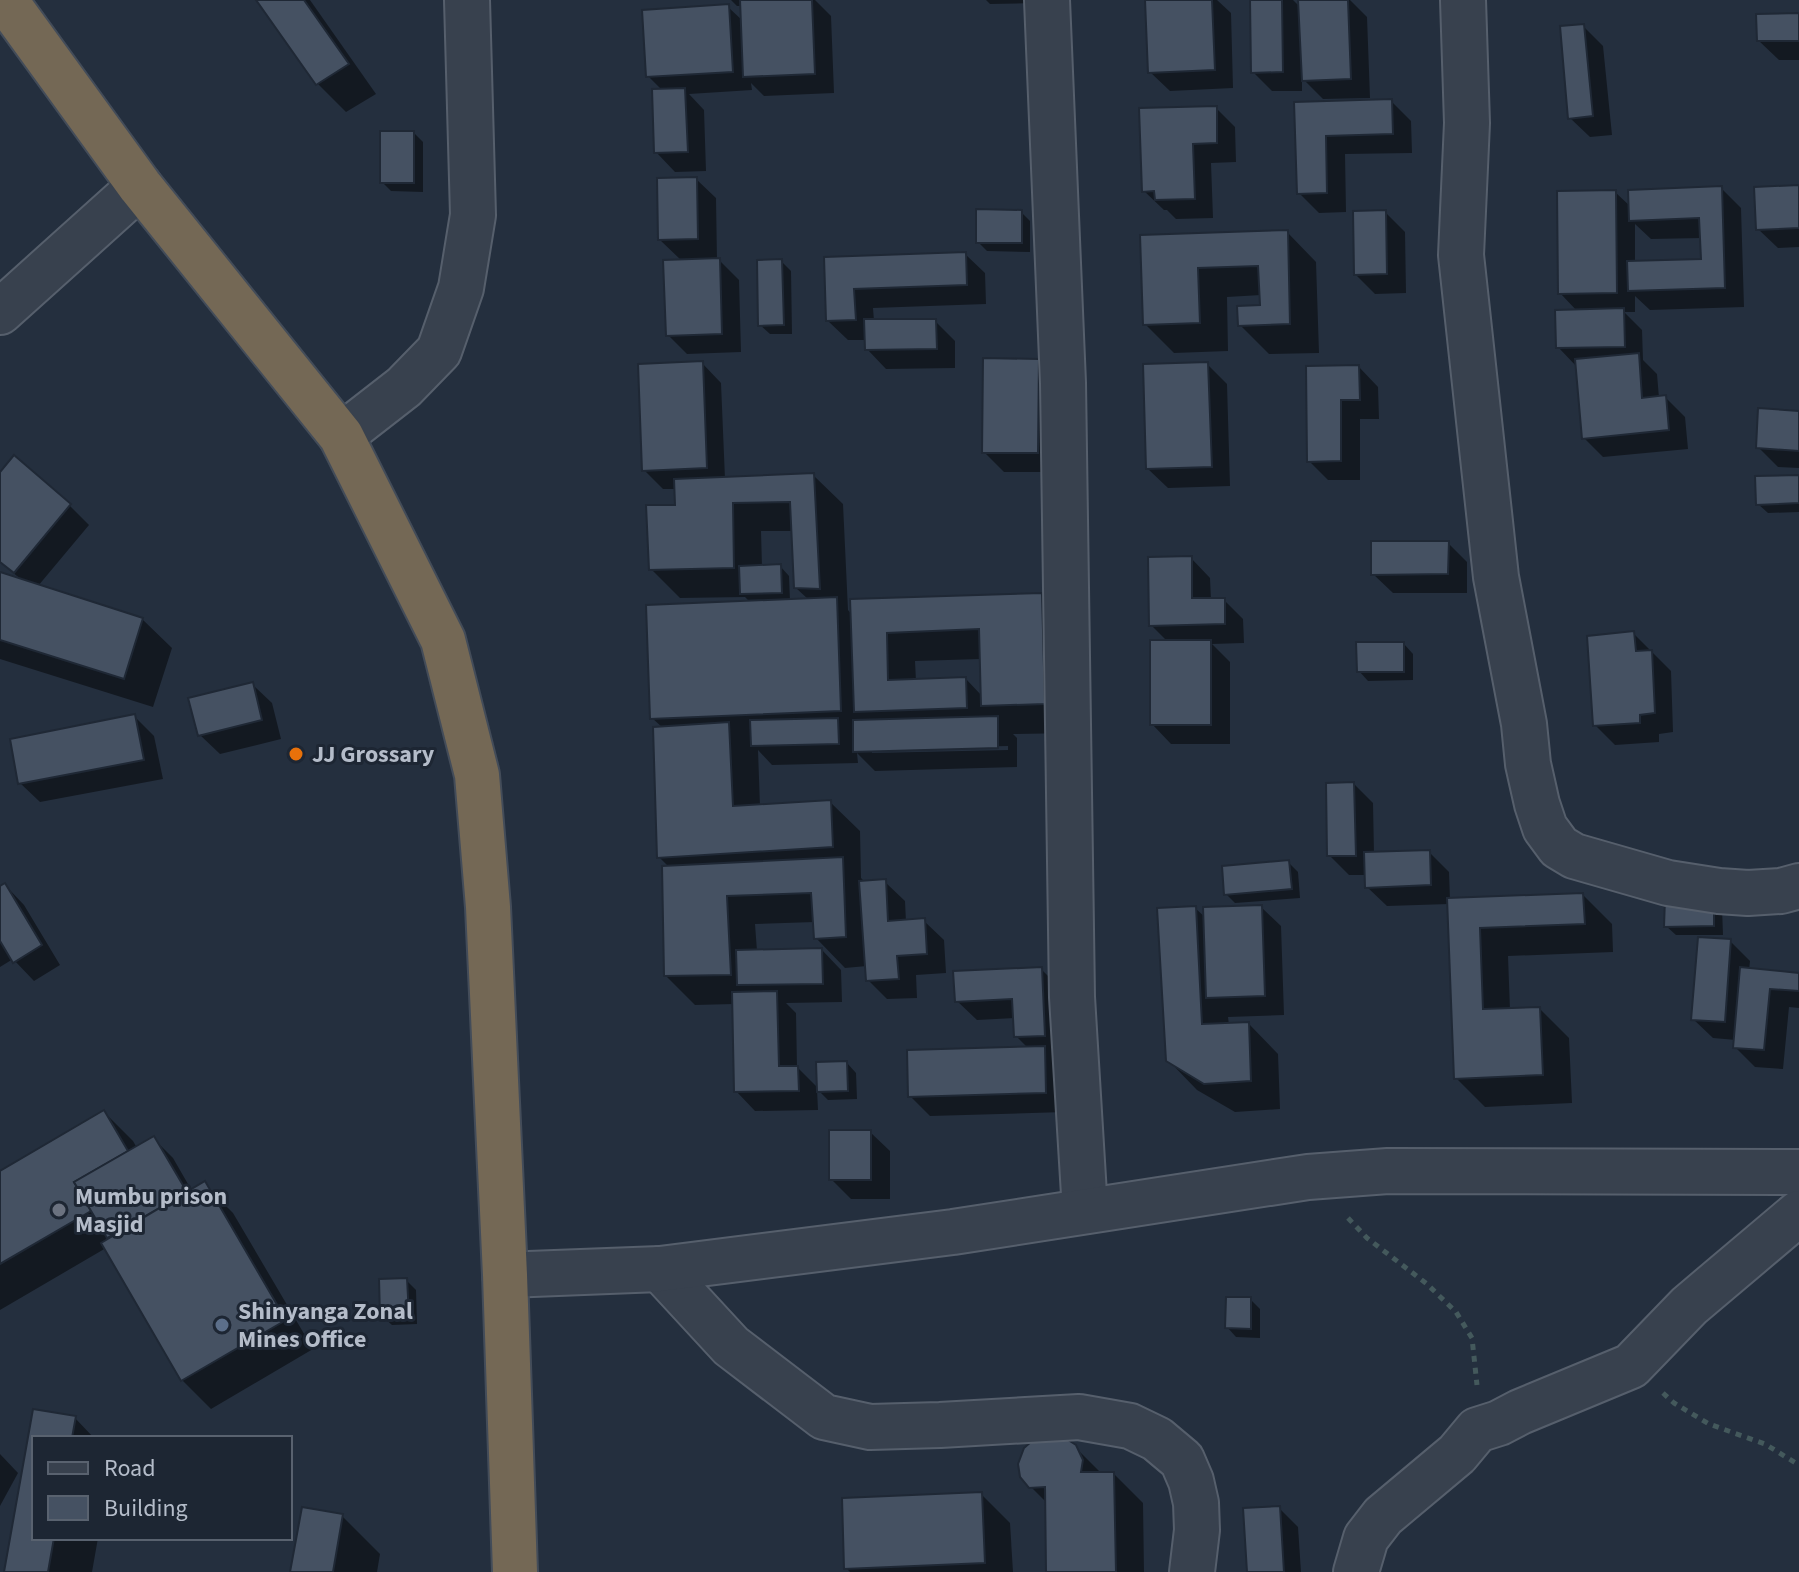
<svg xmlns="http://www.w3.org/2000/svg" width="1799" height="1572" viewBox="0 0 1799 1572" font-family="'Source Sans 3',sans-serif">
<style>
.shadow{fill:#0007;fill-rule:evenodd}
.building{fill:#455162;stroke:#1f2835;stroke-width:2}
.lines{fill:none;stroke-linecap:round;stroke-linejoin:round}
.minor-casing{stroke:#565f6c;stroke-width:48}
.highway-casing{stroke:#434c59;stroke-width:48}
.path{stroke:#44595c;stroke-width:5;stroke-dasharray:6 6;stroke-linecap:butt}
.minor{stroke:#38414e;stroke-width:44}
.highway{stroke:#746855;stroke-width:44}
.food-dot{fill:#e8710a;stroke:#1d2633;stroke-width:3}
.worship-dot{fill:#6b7280;stroke:#1d2633;stroke-width:3}
.service-dot{fill:#5c6f8a;stroke:#1d2633;stroke-width:3}
.labels{text-anchor:middle;stroke-width:6;stroke-linejoin:round;paint-order:stroke}
.poi-label{font-size:24px;font-weight:bold;fill:#b4bcc9;stroke:#1d2633;text-anchor:start}
</style>
<rect width="100%" height="100%" fill="#242f3e"/>
<g class="shadow">
<polygon points="258,0 310,0 376,94 346,112 317,83"/>
<polygon points="731,0 815,0 831,16 834,93 764,96 751,83 752,90 689,94 704,110 706,171 675,172 656,152 663,91 648,76 728,7 743,21 742,6 737,6"/>
<polygon points="986,0 1035,0 1035,3 990,4"/>
<polygon points="1147,0 1217,0 1231,13 1233,88 1170,91 1150,72"/>
<polygon points="1252,0 1293,0 1301,8 1300,0 1350,0 1367,17 1370,98 1323,99 1302,78 1302,91 1272,91 1253,72"/>
<polygon points="1799,15 1799,60 1779,60 1759,41"/>
<polygon points="1583,26 1603,46 1612,135 1590,137 1570,118"/>
<polygon points="1391,101 1411,121 1412,153 1345,154 1346,212 1319,213 1299,193 1296,104"/>
<polygon points="1216,108 1235,127 1236,162 1211,163 1213,218 1176,219 1167,210 1164,210 1144,191"/>
<polygon points="414,133 423,142 423,192 391,191 382,182"/>
<polygon points="696,179 716,198 717,260 719,260 739,280 741,352 687,354 668,335 682,261 660,240"/>
<polygon points="1799,187 1799,247 1778,248 1758,229"/>
<path d="M 1721,188 L 1741,208 L 1744,307 L 1650,310 L 1635,296 L 1635,312 L 1624,312 L 1642,330 L 1643,360 L 1657,374 L 1659,398 L 1665,397 L 1685,417 L 1688,449 L 1603,457 L 1584,438 L 1577,367 L 1558,347 L 1578,312 L 1560,293 L 1615,192 L 1631,207 ZM 1635,224 L 1651,239 L 1702,238 L 1703,261 L 1635,263 Z"/>
<polygon points="1021,212 1030,221 1030,252 987,251 978,242"/>
<polygon points="1385,212 1405,232 1406,293 1375,294 1356,275"/>
<polygon points="1287,232 1316,262 1319,353 1269,354 1240,325 1262,307 1261,295 1227,297 1228,351 1174,353 1145,324 1142,237"/>
<polygon points="965,254 985,273 986,304 873,308 874,321 935,321 955,341 955,368 886,369 867,349 866,340 848,340 828,321 826,259"/>
<polygon points="781,261 791,271 792,334 770,334 760,325"/>
<polygon points="1038,361 1058,380 1057,472 1004,472 984,452"/>
<path d="M 702,363 L 721,383 L 725,479 L 813,475 L 843,504 L 848,610 L 853,616 L 1041,595 L 1071,624 L 1074,733 L 1013,734 L 1017,738 L 1017,767 L 875,771 L 857,753 L 858,763 L 772,765 L 758,750 L 760,806 L 830,802 L 860,831 L 861,878 L 866,883 L 885,882 L 905,901 L 906,922 L 924,921 L 944,940 L 946,973 L 916,975 L 917,998 L 887,999 L 868,980 L 867,966 L 845,968 L 816,938 L 815,922 L 755,924 L 757,951 L 822,950 L 841,970 L 842,1002 L 786,1003 L 796,1013 L 797,1067 L 819,1089 L 847,1063 L 856,1073 L 857,1099 L 828,1100 L 817,1089 L 818,1110 L 755,1111 L 736,1091 L 734,1004 L 695,1005 L 666,976 L 670,868 L 659,857 L 663,728 L 652,718 L 751,603 L 745,597 L 680,598 L 651,569 L 677,507 L 677,489 L 663,489 L 644,470 ZM 761,531 L 793,531 L 796,588 L 809,600 L 790,601 L 789,576 L 780,566 L 762,567 ZM 981,659 L 982,696 L 966,679 L 916,681 L 915,661 ZM 1008,746 L 1008,750 L 872,753 L 872,749 Z"/>
<polygon points="1207,364 1227,384 1230,486 1168,488 1148,469"/>
<polygon points="1359,367 1378,387 1379,419 1360,419 1360,480 1328,480 1309,461 1308,368"/>
<polygon points="1799,413 1799,468 1778,467 1758,447"/>
<polygon points="14,458 70,506 89,525 38,586 142,619 172,648 153,707 0,659 0,574 23,581 0,562 0,475"/>
<polygon points="1799,477 1799,512 1768,513 1758,504"/>
<polygon points="1448,543 1467,562 1467,593 1393,593 1373,574"/>
<polygon points="1191,558 1210,578 1211,600 1224,600 1243,619 1244,643 1212,644 1230,662 1230,744 1171,744 1152,724 1168,642 1151,625"/>
<polygon points="1633,633 1671,671 1673,732 1659,734 1659,742 1615,745 1595,725"/>
<polygon points="1404,644 1413,654 1413,680 1368,681 1359,671"/>
<polygon points="252,684 272,703 281,739 220,754 200,735"/>
<polygon points="134,716 154,736 163,779 40,802 20,783"/>
<polygon points="1354,784 1373,803 1374,854 1429,852 1449,872 1450,900 1583,895 1612,924 1613,952 1508,956 1510,1010 1540,1009 1569,1038 1572,1103 1485,1107 1456,1078 1449,904 1387,906 1367,887 1367,875 1349,875 1329,855"/>
<polygon points="1289,863 1298,872 1300,898 1235,903 1226,894"/>
<polygon points="5,885 24,905 60,965 34,981 13,959 0,967 0,888"/>
<polygon points="1261,907 1281,926 1284,1015 1228,1017 1229,1025 1249,1024 1278,1054 1280,1109 1235,1112 1197,1090 1168,1060 1195,908 1206,918"/>
<polygon points="1722,908 1723,935 1676,935 1666,926"/>
<polygon points="1730,941 1750,961 1749,970 1799,975 1799,1008 1789,1007 1783,1069 1755,1067 1735,1047 1736,1040 1713,1038 1693,1019"/>
<polygon points="1041,969 1061,989 1064,1055 1052,1055 1064,1067 1065,1112 930,1116 910,1096 1028,1048 1016,1036 1015,1018 977,1020 957,1001"/>
<polygon points="104,1112 133,1141 137,1148 153,1138 173,1158 192,1191 204,1184 233,1213 313,1349 211,1409 182,1380 106,1248 0,1310 0,1173"/>
<polygon points="870,1132 890,1151 890,1199 851,1199 831,1179"/>
<polygon points="406,1280 416,1290 417,1324 392,1325 382,1316"/>
<polygon points="1250,1299 1260,1309 1260,1338 1236,1337 1227,1327"/>
<polygon points="35,1411 75,1418 94,1438 34,1438 34,1538 98,1538 92,1572 6,1572"/>
<polygon points="1075,1447 1102,1474 1114,1474 1143,1503 1144,1572 1048,1572 1048,1504 1031,1487"/>
<polygon points="0,1454 18,1473 0,1506"/>
<polygon points="981,1494 1010,1523 1013,1572 850,1572 846,1568"/>
<polygon points="1279,1508 1298,1527 1301,1572 1249,1572"/>
<polygon points="342,1516 380,1554 377,1572 292,1572"/>
</g>
<g class="building">
<polygon points="256,0 304,0 349,64 316,85"/>
<polygon points="740,0 812,0 815,74 743,77"/>
<polygon points="1145,0 1212,0 1215,70 1148,73"/>
<polygon points="1250,0 1282,0 1283,72 1251,73"/>
<polygon points="1298,0 1348,0 1351,79 1302,81"/>
<polygon points="729,4 733,72 646,77 642,10"/>
<polygon points="1799,13 1799,41 1757,41 1756,14"/>
<polygon points="1584,24 1593,116 1568,119 1560,26"/>
<polygon points="685,88 688,152 654,153 652,89"/>
<polygon points="1392,99 1393,134 1326,136 1327,193 1297,194 1294,102"/>
<polygon points="1217,106 1217,143 1193,144 1195,199 1155,200 1154,191 1142,192 1139,108"/>
<rect x="380" y="131" width="34" height="52"/>
<polygon points="697,177 698,239 658,240 657,178"/>
<polygon points="1799,185 1799,228 1756,230 1754,187"/>
<polygon points="1722,186 1725,288 1628,291 1627,261 1701,259 1699,218 1629,221 1628,190"/>
<polygon points="1616,190 1617,293 1558,294 1557,191"/>
<polygon points="976,209 1022,210 1022,243 976,243"/>
<polygon points="1386,210 1387,274 1354,275 1353,211"/>
<polygon points="1288,230 1290,324 1238,326 1237,306 1260,305 1258,266 1198,268 1200,323 1143,325 1140,235"/>
<polygon points="966,252 967,285 854,289 856,320 826,321 824,257"/>
<polygon points="720,258 722,334 666,336 663,260"/>
<polygon points="782,259 784,325 758,326 757,260"/>
<polygon points="1624,308 1625,347 1556,348 1555,310"/>
<polygon points="864,319 936,319 937,349 865,350"/>
<polygon points="1639,353 1642,398 1666,395 1669,430 1582,439 1575,359"/>
<polygon points="983,358 1039,359 1038,453 982,453"/>
<polygon points="703,361 707,468 642,471 638,364"/>
<polygon points="1208,362 1212,467 1146,469 1143,364"/>
<polygon points="1359,365 1360,400 1341,400 1341,461 1307,462 1306,366"/>
<polygon points="1758,408 1799,411 1799,451 1756,448"/>
<polygon points="14,455 71,504 14,573 0,562 0,472"/>
<polygon points="814,473 820,589 794,588 790,502 733,503 734,568 649,570 646,505 675,505 674,479"/>
<polygon points="1799,475 1799,503 1756,505 1755,476"/>
<polygon points="1371,541 1449,541 1448,574 1371,575"/>
<polygon points="1192,556 1192,598 1225,598 1225,624 1149,626 1148,557"/>
<polygon points="781,564 782,593 740,594 739,566"/>
<polygon points="0,572 143,618 124,679 0,640"/>
<polygon points="1042,593 1045,704 981,706 979,629 887,633 888,680 966,677 967,708 854,712 850,599"/>
<polygon points="837,597 841,711 650,719 646,605"/>
<polygon points="1634,631 1636,651 1652,650 1655,713 1640,715 1640,723 1593,726 1587,636"/>
<rect x="1150" y="640" width="61" height="85"/>
<polygon points="1356,642 1404,642 1404,672 1357,672"/>
<polygon points="253,682 262,720 198,736 188,698"/>
<polygon points="135,714 144,760 18,784 10,739"/>
<polygon points="998,716 998,748 853,752 853,720"/>
<polygon points="838,718 839,744 751,746 750,720"/>
<polygon points="729,722 733,806 831,800 833,847 657,858 653,727"/>
<polygon points="1354,782 1356,856 1327,856 1326,783"/>
<polygon points="1430,850 1431,885 1365,888 1364,852"/>
<polygon points="843,857 846,937 814,939 811,893 727,896 731,975 664,976 662,866"/>
<polygon points="1289,860 1292,889 1224,895 1222,866"/>
<polygon points="886,879 888,921 925,918 927,954 897,956 899,979 866,981 859,881"/>
<polygon points="5,883 42,945 13,963 0,941 0,886"/>
<polygon points="1583,893 1585,924 1480,928 1483,1009 1540,1007 1543,1075 1454,1079 1447,898"/>
<polygon points="1665,897 1714,897 1714,926 1664,927"/>
<polygon points="1262,905 1265,996 1206,998 1203,907"/>
<polygon points="1196,906 1202,1024 1249,1022 1251,1081 1204,1084 1166,1061 1157,908"/>
<polygon points="1698,937 1731,939 1725,1022 1691,1020"/>
<polygon points="822,948 823,984 737,985 736,950"/>
<polygon points="1042,967 1045,1036 1014,1037 1012,999 955,1002 953,971"/>
<polygon points="1740,967 1799,973 1799,991 1770,989 1764,1050 1733,1048"/>
<polygon points="777,991 779,1066 798,1066 799,1091 734,1092 732,992"/>
<polygon points="1045,1046 1046,1093 908,1097 907,1050"/>
<polygon points="847,1061 848,1091 817,1092 816,1062"/>
<polygon points="104,1110 128,1151 74,1182 91,1211 0,1264 0,1171"/>
<rect x="829" y="1130" width="42" height="50"/>
<polygon points="154,1136 187,1192 107,1238 74,1182"/>
<polygon points="205,1181 286,1320 181,1381 101,1243"/>
<polygon points="407,1278 409,1316 380,1317 379,1279"/>
<polygon points="1226,1297 1251,1297 1251,1329 1225,1328"/>
<polygon points="33,1409 76,1416 72,1438 34,1438 34,1538 54,1538 48,1572 4,1572"/>
<polygon points="1062,1436 1076,1445 1083,1460 1081,1472 1114,1472 1116,1572 1046,1572 1045,1487 1029,1488 1020,1477 1018,1464 1024,1448 1032,1441"/>
<polygon points="982,1492 985,1563 844,1569 842,1498"/>
<polygon points="1280,1506 1284,1572 1247,1572 1243,1508"/>
<polygon points="302,1507 343,1514 333,1572 290,1572"/>
</g>
<g class="lines">
<defs>
<g id="minor">
<polyline points="1047,0 1063,383 1072,997 1085,1211"/>
<polyline points="1463,0 1467,123 1461,255 1496,577 1524,724 1528,764 1537,804 1545,828 1559,847 1574,856 1668,883 1719,891 1748,893 1781,891 1799,886"/>
<polyline points="0,312 140,186"/>
<polyline points="341,436 404,387 439,351 461,288 473,215 467,0"/>
<polyline points="660,1269 731,1346 824,1417 870,1427 940,1425 1079,1417 1130,1426 1157,1439 1182,1460 1191,1481 1196,1503 1197,1530 1192,1572"/>
<polyline points="505,1275 660,1269 953,1232 1308,1177 1388,1171 1799,1172"/>
<polyline points="1356,1572 1366,1538 1383,1516 1457,1454 1477,1430 1499,1423 1520,1412 1631,1366 1689,1306 1799,1213"/>
</g>
<polyline id="highway" points="5,0 140,186 341,436 443,640 477,775 488,907 505,1275 515,1572"/>
</defs>
<use href="#minor" class="minor-casing"/>
<use href="#highway" class="highway-casing"/>
<g class="path">
<polyline points="1348,1218 1367,1238 1427,1284 1456,1312 1472,1338 1477,1385"/>
<polyline points="1663,1393 1674,1403 1709,1424 1765,1444 1799,1465"/>
</g>
<use href="#minor" class="minor"/>
<use href="#highway" class="highway"/>
</g>
<circle class="food-dot" cx="296" cy="754" r="8"/>
<circle class="worship-dot" cx="59" cy="1210" r="8"/>
<circle class="service-dot" cx="222" cy="1325" r="8"/>
<g class="labels">
<g class="poi-label">
<text x="312" y="762">JJ Grossary</text>
<text x="75" y="1204">Mumbu prison<tspan x="75" dy="28">Masjid</tspan></text>
<text x="238" y="1319">Shinyanga Zonal<tspan x="238" dy="28">Mines Office</tspan></text>
</g>
</g>
<rect x="32" y="1436" width="260" height="104" fill="#1d2633" stroke="#59626f" stroke-width="2"/>
<rect x="48" y="1462" width="40" height="12" fill="#38414e" stroke="#59626f" stroke-width="2"/>
<text x="104" y="1476" font-size="24" fill="#b4bcc9">Road</text>
<rect x="48" y="1496" width="40" height="24" fill="#455162" stroke="#59626f" stroke-width="2"/>
<text x="104" y="1516" font-size="24" fill="#b4bcc9">Building</text>
</svg>
